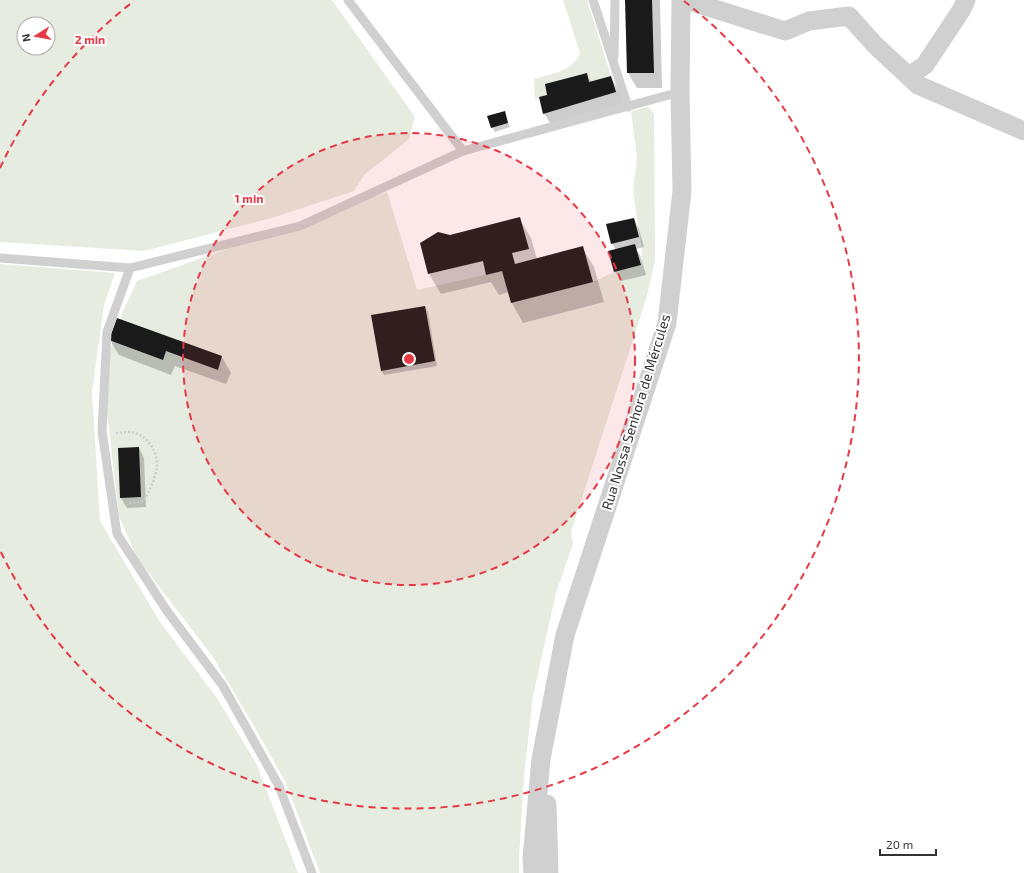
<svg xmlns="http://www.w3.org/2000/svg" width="1024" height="873" viewBox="0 0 1024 873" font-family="'Exo 2',sans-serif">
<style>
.green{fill:#e6ecdf;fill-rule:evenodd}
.shadow{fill:#0003}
.building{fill:#1a1a1a}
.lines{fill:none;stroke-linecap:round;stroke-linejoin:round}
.path{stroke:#cdcdcd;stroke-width:2.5;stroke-dasharray:2 2;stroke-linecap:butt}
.lane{stroke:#d0d0d0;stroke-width:9}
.street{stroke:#d0d0d0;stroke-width:19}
.ring{fill:none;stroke:#e63946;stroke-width:2;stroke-dasharray:7 5}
.labels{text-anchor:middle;stroke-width:4;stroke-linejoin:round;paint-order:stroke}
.street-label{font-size:14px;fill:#333;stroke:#fff}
.centre{fill:#e63946;stroke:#fff;stroke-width:2}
.ring-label{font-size:12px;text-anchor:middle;font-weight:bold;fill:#e63946;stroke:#fff;stroke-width:4;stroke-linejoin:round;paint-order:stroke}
</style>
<rect width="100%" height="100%" fill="#fff"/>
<g class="green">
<path d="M 0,0 L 332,0 L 415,117 L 409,139 L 364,175 L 354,191 L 275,217 L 144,251 L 0,242 ZM 24,24 L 48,24 L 48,48 L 24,48 Z"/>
<path d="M 563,0 L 587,0 L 611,76 L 589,82 L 587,73 L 545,84 L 547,95 L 539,97 L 535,100 L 534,79 C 551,74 573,71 580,53 Z"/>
<polygon points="648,107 654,114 655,260 647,296 571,532 573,544 556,593 533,696 524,776 519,858 519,873 320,873 286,783 254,726 213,657 137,558 119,516 107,412 110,350 123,311 137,281 387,192 417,290 502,271 511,303 593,282 614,272 641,265 642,250 633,191 637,158 631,111"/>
<polygon points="0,264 115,273 104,305 92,392 100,521 160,622 217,698 257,765 298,873 0,873"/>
</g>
<g class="shadow">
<polygon points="626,0 660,0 662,88 637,88 628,73"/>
<polygon points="586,74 592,83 611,77 620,93 624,108 553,128 544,113 548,96"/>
<polygon points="504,112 510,127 495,132 492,127"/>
<polygon points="519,218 531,238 537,259 582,247 594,267 604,302 523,323 512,303 509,292 499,295 491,282 441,294 429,274 421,243"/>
<polygon points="634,219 639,229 644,247 636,249 640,255 646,275 621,281 615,271 616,250 612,243"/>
<polygon points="425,307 428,312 437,366 384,375 381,370"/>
<polygon points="118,320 222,357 231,373 226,384 175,366 171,375 119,355 110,340"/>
<polygon points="139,448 144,458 146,507 127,508 121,498"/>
</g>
<g class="building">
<polygon points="625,0 652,0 654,73 627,73"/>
<polygon points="587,73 589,82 611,76 616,92 543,114 539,97 547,95 545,84"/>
<polygon points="505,111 508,123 491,128 487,116"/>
<polygon points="520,217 529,249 512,253 515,264 583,246 593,282 511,303 502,271 486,275 483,261 428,274 420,243 438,232 450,235"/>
<polygon points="634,218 639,237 611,244 606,224"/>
<polygon points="635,244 641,265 614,272 608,251"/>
<polygon points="425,306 435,361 381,371 371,315"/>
<polygon points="117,318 222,356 218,370 166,351 163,360 109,340"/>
<polygon points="139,447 141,497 120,498 118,448"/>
</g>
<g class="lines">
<path class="path" d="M 116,433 C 121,433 126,432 131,432 C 147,434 158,452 157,466 C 156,478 149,491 144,501 L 127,504"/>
<g class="lane">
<polyline points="348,0 463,151"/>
<polyline points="593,0 628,107"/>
<polyline points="614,57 615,0"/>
<polyline points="0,258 130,268 300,226 463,151 680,92"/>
<polyline points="130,268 107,332 102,431 117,534 167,611 223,686 279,786 312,873"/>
</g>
<g class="street">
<polyline points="686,0 785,31 809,21 849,16 875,45 918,85 1024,131"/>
<polyline points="909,76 925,65 962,9 966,0"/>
<polyline points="547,804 549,873"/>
<polyline points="533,873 532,858 541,759 565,635 667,323 682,191 680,92 681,0"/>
</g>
</g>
<circle cx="409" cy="359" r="226" fill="#e63946" fill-opacity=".12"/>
<g class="ring">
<circle cx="409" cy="359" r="226"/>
<path d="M0 168A451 451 0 0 1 134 1M684 1A451 451 0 1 1 0 550"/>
</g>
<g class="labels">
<g class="street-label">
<text transform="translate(636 412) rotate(-73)" y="5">Rua Nossa Senhora de Mércules</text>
</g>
</g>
<circle cx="409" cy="359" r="6" class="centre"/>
<g class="ring-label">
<text x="90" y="44">2 min</text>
<text x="249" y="203">1 min</text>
</g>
<g transform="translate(36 36) rotate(259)"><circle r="19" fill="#ffffff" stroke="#adadad"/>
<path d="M0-3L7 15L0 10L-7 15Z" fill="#e63946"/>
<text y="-6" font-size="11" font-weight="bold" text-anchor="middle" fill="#333333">N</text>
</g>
<path d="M880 849v6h56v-6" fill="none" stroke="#333333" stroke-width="2"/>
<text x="886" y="849" font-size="12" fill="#333333" stroke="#ffffff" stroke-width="3" paint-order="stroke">20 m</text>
</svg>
